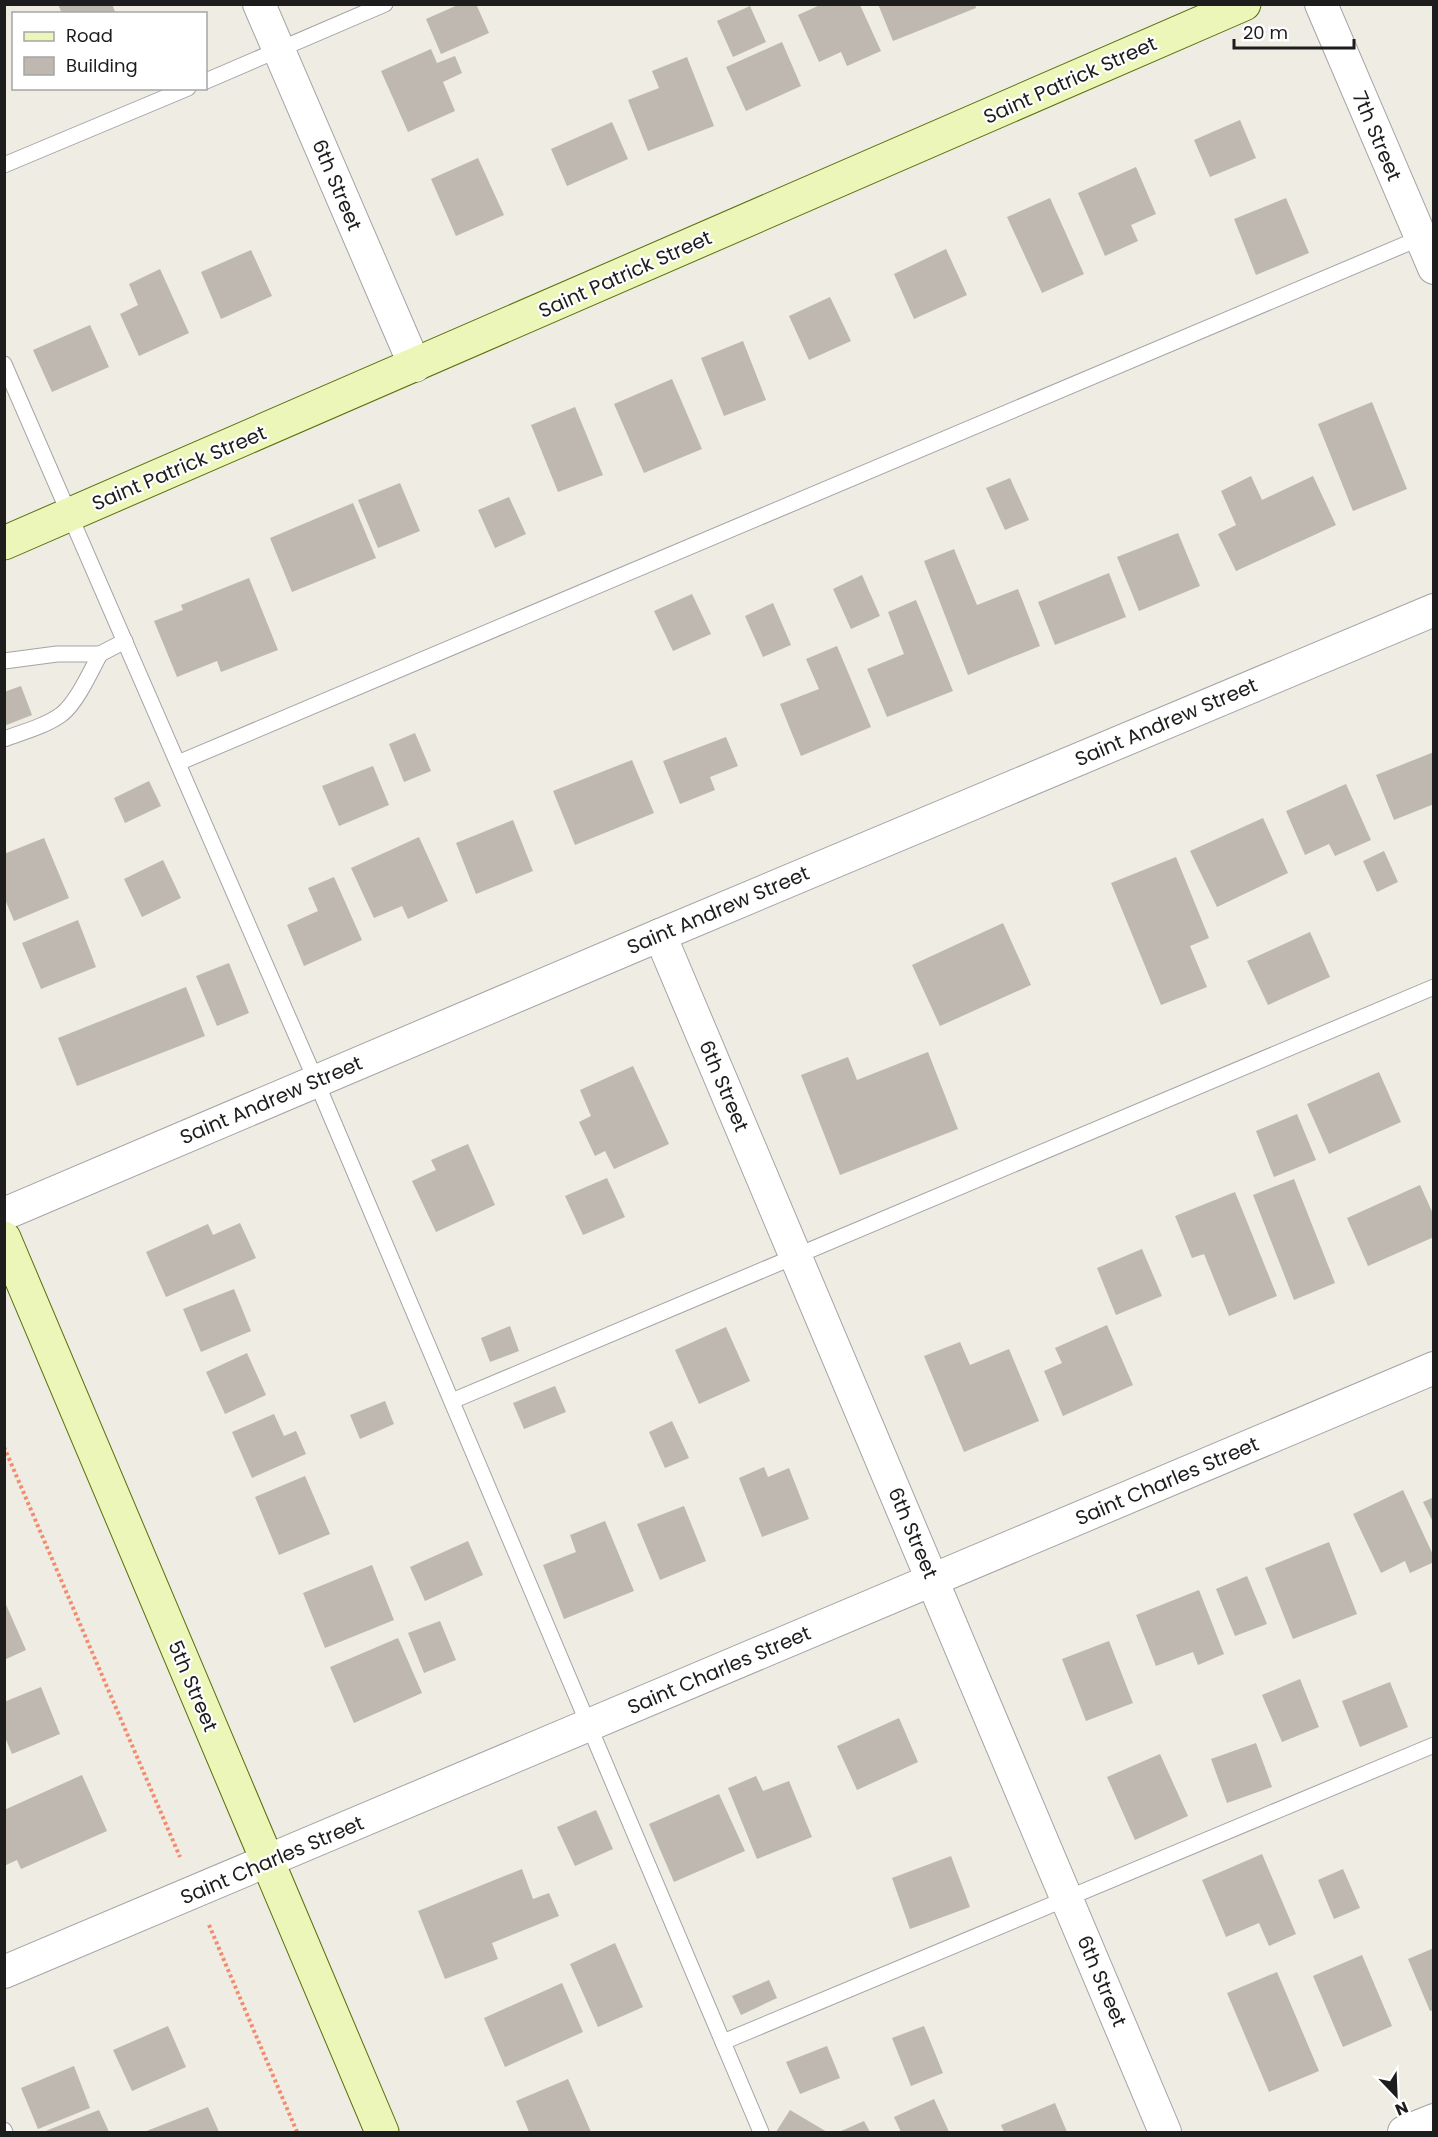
<svg xmlns="http://www.w3.org/2000/svg" width="1438" height="2137" font-family="Poppins,sans-serif">
<style>
.building{fill:#beb8b0}
.lines{fill:none;stroke-linecap:round;stroke-linejoin:round}
.service-casing{stroke:#a4a4a4;stroke-width:17}
.minor-casing{stroke:#a4a4a4;stroke-width:34}
.secondary-casing{stroke:#586f09;stroke-width:35}
.path{stroke:#f38c6e;stroke-width:4;stroke-dasharray:3 3;stroke-linecap:butt}
.service{stroke:#fff;stroke-width:15}
.minor{stroke:#fff;stroke-width:32}
.secondary{stroke:#ecf6b9;stroke-width:33}
.labels{text-anchor:middle;dominant-baseline:central;stroke-width:4.5;stroke-linejoin:round;paint-order:stroke}
.street-label{font-size:20px;fill:#1d1d1d;stroke:#fff}
</style>
<rect width="100%" height="100%" fill="#eeece3"/>
<g class="building">
<polygon points="58,4 112,4 116,14 62,14"/>
<polygon points="460,4 476,4 489,33 441,54 426,19"/>
<polygon points="878,4 975,4 976,8 893,41"/>
<polygon points="820,5 860,5 881,51 847,66 841,52 819,62 798,15"/>
<polygon points="750,6 766,42 733,57 717,21"/>
<polygon points="782,42 801,86 746,111 726,67"/>
<polygon points="431,49 437,63 455,56 462,73 443,82 455,111 408,132 381,71"/>
<polygon points="687,57 714,126 648,151 628,100 659,88 652,71"/>
<polygon points="1240,120 1256,158 1210,177 1194,140"/>
<polygon points="612,122 628,159 567,186 551,149"/>
<polygon points="478,158 504,215 456,236 431,179"/>
<polygon points="1136,167 1156,214 1131,225 1138,241 1105,256 1078,193"/>
<polygon points="1050,198 1084,274 1042,293 1007,217"/>
<polygon points="1286,198 1309,253 1256,275 1234,219"/>
<polygon points="946,249 967,295 914,319 894,274"/>
<polygon points="251,250 272,296 221,319 201,272"/>
<polygon points="160,269 189,333 139,356 120,314 138,305 129,284"/>
<polygon points="830,297 851,341 809,360 789,316"/>
<polygon points="90,325 109,367 52,392 33,350"/>
<polygon points="743,341 766,400 724,416 701,358"/>
<polygon points="672,379 702,449 644,473 614,404"/>
<polygon points="1372,402 1407,489 1353,511 1318,424"/>
<polygon points="575,407 603,475 558,492 531,425"/>
<polygon points="1251,476 1262,500 1313,476 1336,525 1236,571 1218,534 1236,525 1221,491"/>
<polygon points="1010,478 1029,520 1005,530 986,488"/>
<polygon points="400,483 420,531 378,548 358,500"/>
<polygon points="509,497 526,534 495,548 478,510"/>
<polygon points="353,503 376,558 292,592 270,538"/>
<polygon points="1178,533 1200,586 1139,611 1117,557"/>
<polygon points="954,549 977,605 1018,589 1040,646 968,675 924,561"/>
<polygon points="1109,573 1126,617 1055,645 1038,602"/>
<polygon points="862,575 880,616 851,629 833,589"/>
<polygon points="249,578 278,650 221,672 217,661 177,677 154,621 183,610 181,605"/>
<polygon points="692,594 711,634 673,651 654,611"/>
<polygon points="916,600 953,691 887,717 867,669 904,654 888,612"/>
<polygon points="773,603 791,645 763,657 745,616"/>
<polygon points="837,646 871,727 801,756 780,704 819,689 806,659"/>
<polygon points="21,686 32,715 4,726 4,692"/>
<polygon points="415,733 431,771 404,782 389,744"/>
<polygon points="726,737 738,766 710,777 715,790 680,804 663,761"/>
<polygon points="1434,752 1434,804 1394,820 1376,775"/>
<polygon points="632,760 654,813 575,845 553,791"/>
<polygon points="373,766 389,805 339,826 322,786"/>
<polygon points="149,781 161,806 125,823 114,798"/>
<polygon points="1346,784 1371,840 1335,856 1329,844 1305,855 1286,811"/>
<polygon points="1263,818 1288,873 1217,907 1190,851"/>
<polygon points="513,820 533,871 476,894 456,843"/>
<polygon points="419,837 448,901 408,919 402,906 374,918 351,868"/>
<polygon points="44,838 69,898 14,921 4,897 4,854"/>
<polygon points="1384,851 1398,882 1377,892 1363,861"/>
<polygon points="1176,857 1209,938 1190,946 1207,987 1161,1005 1111,883"/>
<polygon points="163,860 181,898 142,917 124,879"/>
<polygon points="334,877 362,940 304,966 287,925 318,911 308,888"/>
<polygon points="78,920 96,967 41,989 22,943"/>
<polygon points="1003,923 1031,985 940,1026 912,965"/>
<polygon points="1310,932 1330,977 1268,1005 1247,961"/>
<polygon points="229,963 249,1013 217,1026 196,976"/>
<polygon points="186,987 205,1036 77,1086 58,1038"/>
<polygon points="928,1052 958,1129 840,1175 801,1075 848,1057 857,1080"/>
<polygon points="633,1066 669,1144 614,1169 605,1151 595,1156 579,1122 591,1116 580,1090"/>
<polygon points="1379,1072 1401,1122 1329,1154 1307,1104"/>
<polygon points="1297,1114 1316,1160 1274,1177 1256,1131"/>
<polygon points="468,1144 495,1205 436,1232 412,1181 436,1170 431,1160"/>
<polygon points="607,1178 625,1217 583,1235 565,1196"/>
<polygon points="1294,1179 1335,1283 1294,1300 1253,1195"/>
<polygon points="1420,1185 1434,1216 1434,1237 1368,1266 1347,1218"/>
<polygon points="1235,1192 1277,1296 1229,1316 1204,1254 1192,1258 1175,1216"/>
<polygon points="240,1223 256,1258 166,1297 146,1252 208,1224 213,1235"/>
<polygon points="1142,1249 1162,1296 1116,1315 1097,1268"/>
<polygon points="234,1289 251,1331 201,1352 183,1309"/>
<polygon points="1107,1325 1133,1385 1063,1416 1044,1371 1062,1363 1055,1348"/>
<polygon points="510,1326 519,1351 490,1362 481,1338"/>
<polygon points="726,1327 750,1381 699,1404 675,1350"/>
<polygon points="960,1342 970,1365 1009,1349 1039,1421 964,1452 924,1356"/>
<polygon points="247,1353 266,1395 225,1414 206,1372"/>
<polygon points="555,1386 566,1412 524,1429 513,1403"/>
<polygon points="385,1401 394,1424 360,1439 350,1415"/>
<polygon points="274,1414 284,1436 296,1431 306,1454 252,1478 232,1432"/>
<polygon points="672,1421 689,1458 665,1468 649,1432"/>
<polygon points="764,1467 768,1477 789,1468 809,1519 762,1537 739,1478"/>
<polygon points="305,1476 330,1534 279,1555 255,1497"/>
<polygon points="1403,1490 1434,1557 1434,1562 1410,1573 1405,1561 1381,1573 1353,1514"/>
<polygon points="1434,1497 1434,1524 1423,1502"/>
<polygon points="684,1506 706,1561 660,1580 637,1524"/>
<polygon points="605,1521 634,1591 564,1619 543,1565 576,1552 570,1535"/>
<polygon points="468,1541 483,1575 425,1601 410,1567"/>
<polygon points="1329,1542 1357,1614 1293,1639 1265,1568"/>
<polygon points="372,1565 394,1620 325,1648 303,1593"/>
<polygon points="1247,1576 1267,1624 1235,1636 1216,1589"/>
<polygon points="1199,1590 1224,1654 1198,1665 1193,1652 1156,1666 1136,1615"/>
<polygon points="4,1600 26,1650 4,1660"/>
<polygon points="440,1621 456,1660 424,1673 408,1633"/>
<polygon points="398,1638 422,1693 354,1723 330,1667"/>
<polygon points="1109,1641 1133,1703 1086,1721 1062,1659"/>
<polygon points="1300,1679 1319,1727 1282,1742 1262,1695"/>
<polygon points="1390,1682 1408,1727 1360,1747 1342,1701"/>
<polygon points="41,1687 60,1734 12,1754 4,1735 4,1702"/>
<polygon points="899,1718 918,1762 857,1790 837,1746"/>
<polygon points="1256,1743 1272,1787 1227,1803 1211,1759"/>
<polygon points="1160,1754 1188,1816 1135,1840 1107,1777"/>
<polygon points="82,1775 107,1831 21,1869 17,1860 4,1866 4,1810"/>
<polygon points="756,1776 763,1791 789,1781 812,1837 757,1859 728,1788"/>
<polygon points="719,1794 745,1851 674,1882 649,1824"/>
<polygon points="596,1810 613,1849 575,1866 557,1827"/>
<polygon points="1262,1854 1296,1934 1269,1946 1259,1923 1226,1937 1202,1880"/>
<polygon points="951,1856 970,1907 910,1929 892,1878"/>
<polygon points="522,1869 533,1899 549,1893 559,1916 492,1943 498,1959 445,1979 418,1911"/>
<polygon points="1343,1869 1360,1908 1334,1919 1318,1880"/>
<polygon points="615,1943 643,2007 598,2027 570,1964"/>
<polygon points="1434,1948 1434,2010 1430,2011 1408,1959"/>
<polygon points="1362,1955 1392,2026 1343,2047 1313,1976"/>
<polygon points="1277,1972 1319,2071 1269,2092 1227,1993"/>
<polygon points="769,1980 777,1998 741,2015 732,1996"/>
<polygon points="562,1983 583,2032 505,2067 484,2018"/>
<polygon points="168,2026 186,2067 132,2091 113,2050"/>
<polygon points="924,2026 943,2073 911,2086 892,2038"/>
<polygon points="827,2046 840,2078 800,2094 786,2062"/>
<polygon points="74,2066 90,2108 38,2129 21,2088"/>
<polygon points="568,2079 591,2132 529,2132 516,2101"/>
<polygon points="934,2099 949,2132 901,2132 894,2117"/>
<polygon points="1055,2103 1067,2132 1004,2132 1001,2125"/>
<polygon points="208,2107 219,2132 144,2132"/>
<polygon points="99,2110 109,2132 43,2132"/>
<polygon points="790,2110 827,2132 776,2132"/>
<polygon points="864,2121 870,2132 839,2132"/>
</g>
<g class="lines">
<defs>
<g id="service">
<polyline points="206,81 385,4"/>
<polyline points="4,165 188,88"/>
<polyline points="4,364 316,1081 761,2132"/>
<polyline points="4,661 57,654 100,654 125,641"/>
<path d="M 4,739 C 23,732 46,726 62,714 C 77,702 91,671 100,654"/>
<polyline points="178,763 1425,236"/>
<polyline points="452,1401 1434,987"/>
<polyline points="723,2042 1434,1745"/>
<polyline points="4,2130 5,2132"/>
</g>
<g id="minor">
<polyline points="259,4 415,366"/>
<polyline points="1321,4 1434,268"/>
<polyline points="660,935 1165,2132"/>
<polyline points="4,1214 660,935 1434,610"/>
<polyline points="4,1972 1434,1368"/>
<polyline points="1404,2132 1434,2120"/>
</g>
<g id="secondary">
<polyline points="4,543 1244,4"/>
<polyline points="4,1238 382,2132"/>
</g>
</defs>
<use href="#service" class="service-casing"/>
<use href="#minor" class="minor-casing"/>
<use href="#secondary" class="secondary-casing"/>
<g class="path">
<polyline points="4,1447 180,1857"/>
<polyline points="209,1925 297,2132"/>
</g>
<use href="#service" class="service"/>
<use href="#minor" class="minor"/>
<use href="#secondary" class="secondary"/>
</g>
<g class="labels">
<g class="street-label">
<text transform="translate(1070 80) rotate(-24)">Saint Patrick Street</text>
<text transform="translate(1377 136) rotate(67)">7th Street</text>
<text transform="translate(337 185) rotate(67)">6th Street</text>
<text transform="translate(625 274) rotate(-24)">Saint Patrick Street</text>
<text transform="translate(179 468) rotate(-23)">Saint Patrick Street</text>
<text transform="translate(1166 722) rotate(-23)">Saint Andrew Street</text>
<text transform="translate(718 910) rotate(-23)">Saint Andrew Street</text>
<text transform="translate(724 1086) rotate(67)">6th Street</text>
<text transform="translate(271 1100) rotate(-23)">Saint Andrew Street</text>
<text transform="translate(1167 1481) rotate(-23)">Saint Charles Street</text>
<text transform="translate(913 1533) rotate(67)">6th Street</text>
<text transform="translate(719 1670) rotate(-23)">Saint Charles Street</text>
<text transform="translate(193 1686) rotate(67)">5th Street</text>
<text transform="translate(272 1860) rotate(-23)">Saint Charles Street</text>
<text transform="translate(1102 1981) rotate(67)">6th Street</text>
</g>
</g>
<rect width="1438" height="2137" fill="none" stroke="#1d1d1d" stroke-width="12"/>
<rect x="12" y="12" width="195" height="78" fill="#ffffff" stroke="#a5a5a5" stroke-width="1.5"/>
<rect x="24" y="32" width="30" height="9" fill="#ecf6b9" stroke="#a5a5a5" stroke-width="1.5"/>
<text x="66" y="42" font-size="18" fill="#1d1d1d">Road</text>
<rect x="24" y="57" width="30" height="18" fill="#beb8b0" stroke="#a5a5a5" stroke-width="1.5"/>
<text x="66" y="72" font-size="18" fill="#1d1d1d">Building</text>
<g transform="translate(1396 2095) rotate(157)" stroke="#ffffff" stroke-width="4.5" paint-order="stroke">
<path d="M0-4.5L10 22L0 15L-10 22Z" fill="#1d1d1d"/>
<text y="-9" font-size="16" font-weight="bold" text-anchor="middle" fill="#1d1d1d">N</text>
</g>
<path d="M1234 39v9h120v-9" fill="none" stroke="#1d1d1d" stroke-width="3"/>
<text x="1243" y="39" font-size="18" fill="#1d1d1d" stroke="#ffffff" stroke-width="4.5" paint-order="stroke">20 m</text>
</svg>
